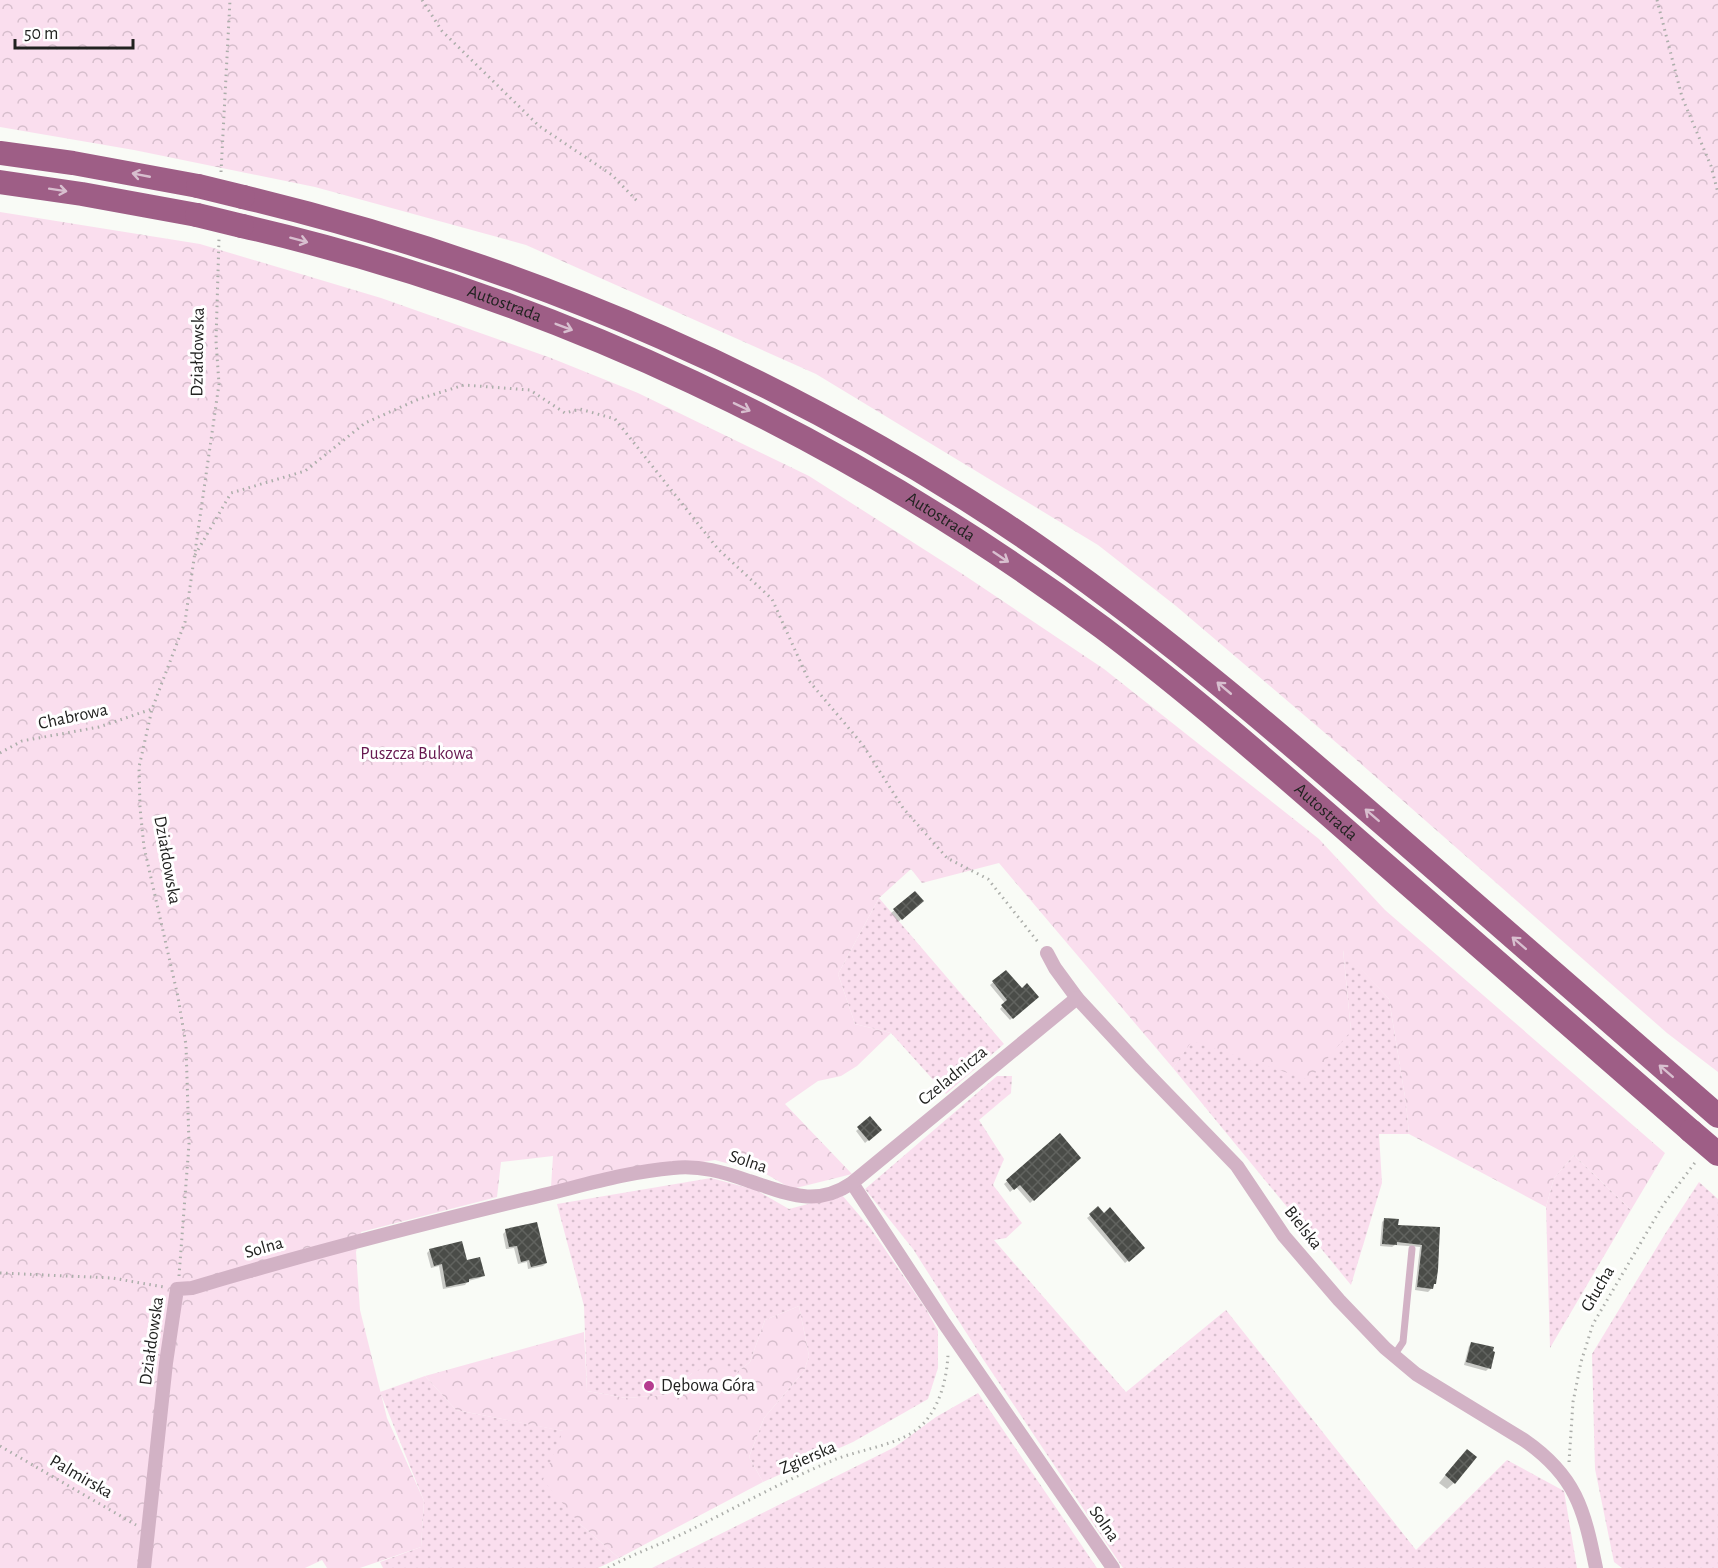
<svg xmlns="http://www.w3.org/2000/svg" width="1718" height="1568" font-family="'Alegreya Sans',sans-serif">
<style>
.grass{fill:url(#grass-dots)}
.forest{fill:url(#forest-crowns)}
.shadow{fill:#0003}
.building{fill:url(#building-cross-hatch)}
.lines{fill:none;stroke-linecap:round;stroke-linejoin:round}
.path{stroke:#acaeaa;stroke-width:3;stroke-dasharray:1.5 4.5;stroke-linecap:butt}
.lane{stroke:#d2b2c5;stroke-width:7}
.street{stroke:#d2b2c5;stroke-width:14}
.highway{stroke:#9e5e86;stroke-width:24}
.highway-bridge{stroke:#9e5e86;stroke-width:24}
.oneway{stroke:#d8bfcf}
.poi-dot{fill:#b53b8f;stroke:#fff;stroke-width:2}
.labels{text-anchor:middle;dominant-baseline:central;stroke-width:6;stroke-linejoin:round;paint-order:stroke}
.street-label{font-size:18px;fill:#212220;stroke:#fff}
.park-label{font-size:18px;fill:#671850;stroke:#fff}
.poi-label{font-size:18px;fill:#212220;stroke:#fff;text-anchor:start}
</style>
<defs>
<pattern id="grass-dots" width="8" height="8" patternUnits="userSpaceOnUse" patternTransform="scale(1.5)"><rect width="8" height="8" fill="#fadeee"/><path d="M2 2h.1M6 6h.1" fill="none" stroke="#d6becc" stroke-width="1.8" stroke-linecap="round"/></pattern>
<pattern id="forest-crowns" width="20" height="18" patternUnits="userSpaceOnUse" patternTransform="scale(1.5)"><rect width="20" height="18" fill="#fadeee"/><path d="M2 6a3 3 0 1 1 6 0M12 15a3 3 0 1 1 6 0" fill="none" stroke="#d6becc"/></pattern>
<pattern id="building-cross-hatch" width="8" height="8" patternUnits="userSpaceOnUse" patternTransform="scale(1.5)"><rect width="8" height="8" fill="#4a4c48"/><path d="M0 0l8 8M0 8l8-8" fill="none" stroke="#61635f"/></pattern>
</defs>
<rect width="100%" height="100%" fill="#f9fbf6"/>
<g class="grass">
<polygon points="879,898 1004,1044 946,1094 891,1033 855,1024 838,974"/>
<polygon points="1343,949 1389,999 1406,1103 1409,1134 1379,1134 1382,1183 1351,1285 1173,1068 1191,1041 1351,1031"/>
<polygon points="997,1076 1012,1076 1011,1093 979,1120 1004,1159 993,1185 1022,1223 1006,1238 994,1240 1126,1392 1226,1310 1416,1550 1507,1460 1564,1491 1577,1568 1123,1568 983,1359 913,1249 865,1189"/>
<polygon points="1574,1155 1631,1210 1550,1348 1546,1207 1554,1178"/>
<polygon points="711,1178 756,1190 789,1209 842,1195 871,1229 926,1309 938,1331 938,1368 928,1399 853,1442 763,1482 749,1457 764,1418 804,1371 809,1356 799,1306 765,1320 750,1362 736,1373 692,1373 667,1395 626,1398 587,1391 584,1306 557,1204"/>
<polygon points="1699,1182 1718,1199 1718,1568 1622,1568 1614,1562 1595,1469 1592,1354 1665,1234"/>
<polygon points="425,1376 456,1410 564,1431 580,1524 619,1558 598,1568 383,1568 380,1562 421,1547 424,1501 380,1392"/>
<polygon points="978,1393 1097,1568 652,1568 895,1447 936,1417"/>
</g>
<g class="forest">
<polygon points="0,0 1718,0 1718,1072 1667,1033 1352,756 1176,606 1098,545 816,374 526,245 315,187 134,150 0,127"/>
<polygon points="0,212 200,244 381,298 551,358 638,393 809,476 961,573 1104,669 1319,839 1385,910 1665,1153 1631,1210 1574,1155 1554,1178 1546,1207 1409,1134 1406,1103 1389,999 1343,950 1351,1031 1309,1080 1192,1041 1173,1068 999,863 922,883 911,869 879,898 838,974 855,1024 891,1033 857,1066 841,1076 818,1081 785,1104 852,1174 792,1189 766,1174 715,1160 551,1187 553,1156 501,1162 497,1197 361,1232 356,1252 360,1310 387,1418 424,1501 421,1547 360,1568 327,1568 322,1560 305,1568 0,1568"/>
<polygon points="799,1306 809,1356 804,1371 764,1418 749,1457 763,1482 619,1558 580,1524 543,1480 563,1431 456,1410 425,1376 584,1332 587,1391 626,1398 667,1395 692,1373 721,1361 736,1373 750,1362 765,1320"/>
</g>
<g class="shadow">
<polygon points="915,893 919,904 898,922 891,913"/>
<polygon points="1005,972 1022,990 1037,997 1010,1020 1000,1009 1005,1003 990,985"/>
<polygon points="870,1119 880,1130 865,1143 856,1131"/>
<polygon points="1060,1136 1079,1158 1030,1203 1016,1187 1010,1192 1004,1184"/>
<polygon points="1098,1209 1143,1248 1125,1263 1087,1218"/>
<polygon points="1385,1219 1397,1226 1438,1228 1431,1289 1428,1292 1415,1290 1420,1247 1395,1245 1392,1247 1380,1246 1382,1222"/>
<polygon points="506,1231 546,1263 543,1266 528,1269 527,1262 518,1264 514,1248 506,1249 503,1234"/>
<polygon points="430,1250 466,1262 483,1275 480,1278 468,1281 465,1285 443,1289 439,1266 431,1268 427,1253"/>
<polygon points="1472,1343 1489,1368 1486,1371 1464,1365 1469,1346"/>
<polygon points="1460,1457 1454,1483 1447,1489 1439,1483"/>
</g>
<g class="building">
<polygon points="915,891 924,901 902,920 893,909"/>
<polygon points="1006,970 1022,988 1027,983 1039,997 1013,1019 1001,1005 1007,1000 992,981"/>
<polygon points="870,1116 882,1130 869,1141 857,1127"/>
<polygon points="1060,1133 1081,1158 1034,1201 1020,1185 1014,1190 1006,1180"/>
<polygon points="1098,1206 1104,1213 1110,1207 1145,1248 1129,1262 1089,1214"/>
<polygon points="1384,1218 1399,1219 1398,1225 1440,1227 1438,1270 1436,1284 1434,1284 1433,1289 1417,1287 1422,1245 1397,1242 1397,1245 1382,1244"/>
<polygon points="537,1222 547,1263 531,1267 529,1260 521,1262 517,1246 509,1247 505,1229"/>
<polygon points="462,1241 467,1260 480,1257 485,1276 469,1279 469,1282 446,1287 442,1264 434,1266 429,1249"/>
<polygon points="1471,1342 1494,1347 1493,1351 1495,1352 1491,1369 1466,1362"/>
<polygon points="1467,1449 1477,1457 1455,1484 1445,1475"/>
</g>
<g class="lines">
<g class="path">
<polyline points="422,0 442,31 539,126 612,175 639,203"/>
<polyline points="1657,0 1682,97 1711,166 1718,193"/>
<polyline points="221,172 230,0"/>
<polyline points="195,555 231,493 305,471 365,423 419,399 464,385 530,390 565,413 580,409 615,419 718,549 772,599 809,681 863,745 903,808 947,858 988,879 1038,942"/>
<polyline points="0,753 22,741 99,727 152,709"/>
<polyline points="0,1273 112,1278 164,1287"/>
<polyline points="179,1276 189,1144 186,1045 178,997 144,847 140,808 139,767 152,709 185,622 219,384 216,341 219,238"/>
<polyline points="0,1446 136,1525"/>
<polyline points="1569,1462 1573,1402 1581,1362 1593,1324 1663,1205 1697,1160"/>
<path d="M 608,1568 C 630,1555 654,1547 678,1536 C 730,1511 780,1482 834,1460 C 860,1449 902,1445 922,1425 C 940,1407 947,1378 948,1354"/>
</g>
<polyline class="lane" points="1393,1357 1403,1342 1412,1249"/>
<g class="street">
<path d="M 1047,953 L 1055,968 L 1077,998 L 1141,1067 L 1237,1166 L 1284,1236 L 1339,1300 L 1385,1348 L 1416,1374 L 1524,1440 C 1576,1476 1584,1509 1596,1568"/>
<polyline points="852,1183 944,1323 1113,1568"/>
<path d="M 144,1568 L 166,1363 L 177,1289 L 192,1288 C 302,1255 414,1226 526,1199 C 575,1188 624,1172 673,1168 C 699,1165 724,1172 749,1181 C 787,1193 815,1208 852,1183 L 1077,998"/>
</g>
<g class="highway">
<polyline points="0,153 73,163 198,186"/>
<polyline points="0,182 82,194 197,215"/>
<path d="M 243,197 C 530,266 805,384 1047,553 C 1171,640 1284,738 1398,837 C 1504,930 1611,1023 1718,1116"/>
<path id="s1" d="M 242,226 C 552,297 848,438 1103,628 C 1196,698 1283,775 1370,851 C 1477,944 1584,1038 1691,1131"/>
</g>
<g class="highway-bridge">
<polyline points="198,186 243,197"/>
<polyline points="197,215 242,226"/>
<polyline points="1691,1131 1718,1154"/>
</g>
</g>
<defs><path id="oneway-shaft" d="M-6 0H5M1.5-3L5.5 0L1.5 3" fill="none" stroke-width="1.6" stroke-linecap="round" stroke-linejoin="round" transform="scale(1.5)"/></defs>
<g class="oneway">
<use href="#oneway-shaft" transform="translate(141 175) rotate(-169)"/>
<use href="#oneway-shaft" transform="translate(58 190) rotate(9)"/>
<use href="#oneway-shaft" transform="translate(299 240) rotate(15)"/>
<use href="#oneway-shaft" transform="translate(564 327) rotate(21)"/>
<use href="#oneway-shaft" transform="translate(742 407) rotate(26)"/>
<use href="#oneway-shaft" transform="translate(1001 557) rotate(34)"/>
<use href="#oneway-shaft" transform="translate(1224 688) rotate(-140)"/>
<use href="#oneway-shaft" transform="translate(1372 815) rotate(-139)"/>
<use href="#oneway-shaft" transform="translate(1519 943) rotate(-139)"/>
<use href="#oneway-shaft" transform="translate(1666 1071) rotate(-139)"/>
</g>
<circle class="poi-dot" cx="649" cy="1386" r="6"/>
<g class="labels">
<g class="street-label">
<text stroke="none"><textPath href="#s1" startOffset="274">Autostrada</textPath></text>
<text transform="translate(198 352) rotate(-89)">Działdowska</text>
<text stroke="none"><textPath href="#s1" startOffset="760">Autostrada</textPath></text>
<text transform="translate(73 717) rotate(-12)">Chabrowa</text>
<text stroke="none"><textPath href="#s1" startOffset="1246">Autostrada</textPath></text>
<text transform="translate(167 860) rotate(80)">Działdowska</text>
<text transform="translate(953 1076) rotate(-39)">Czeladnicza</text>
<text transform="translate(748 1162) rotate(18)">Solna</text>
<text transform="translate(1303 1228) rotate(52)">Bielska</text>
<text transform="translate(264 1248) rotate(-16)">Solna</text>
<text transform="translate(1598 1289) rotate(-60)">Głucha</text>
<text transform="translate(152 1341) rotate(-82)">Działdowska</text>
<text transform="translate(808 1458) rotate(-23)">Zgierska</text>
<text transform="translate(81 1477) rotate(30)">Palmirska</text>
<text transform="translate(1104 1524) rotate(55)">Solna</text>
</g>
<g class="park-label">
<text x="417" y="754">Puszcza Bukowa</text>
</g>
<g class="poi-label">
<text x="661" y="1386">Dębowa Góra</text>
</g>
</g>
<path d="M15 39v9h118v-9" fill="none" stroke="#212220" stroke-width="3"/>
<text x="24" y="39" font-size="18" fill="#212220" stroke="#ffffff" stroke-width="4.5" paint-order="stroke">50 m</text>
</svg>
